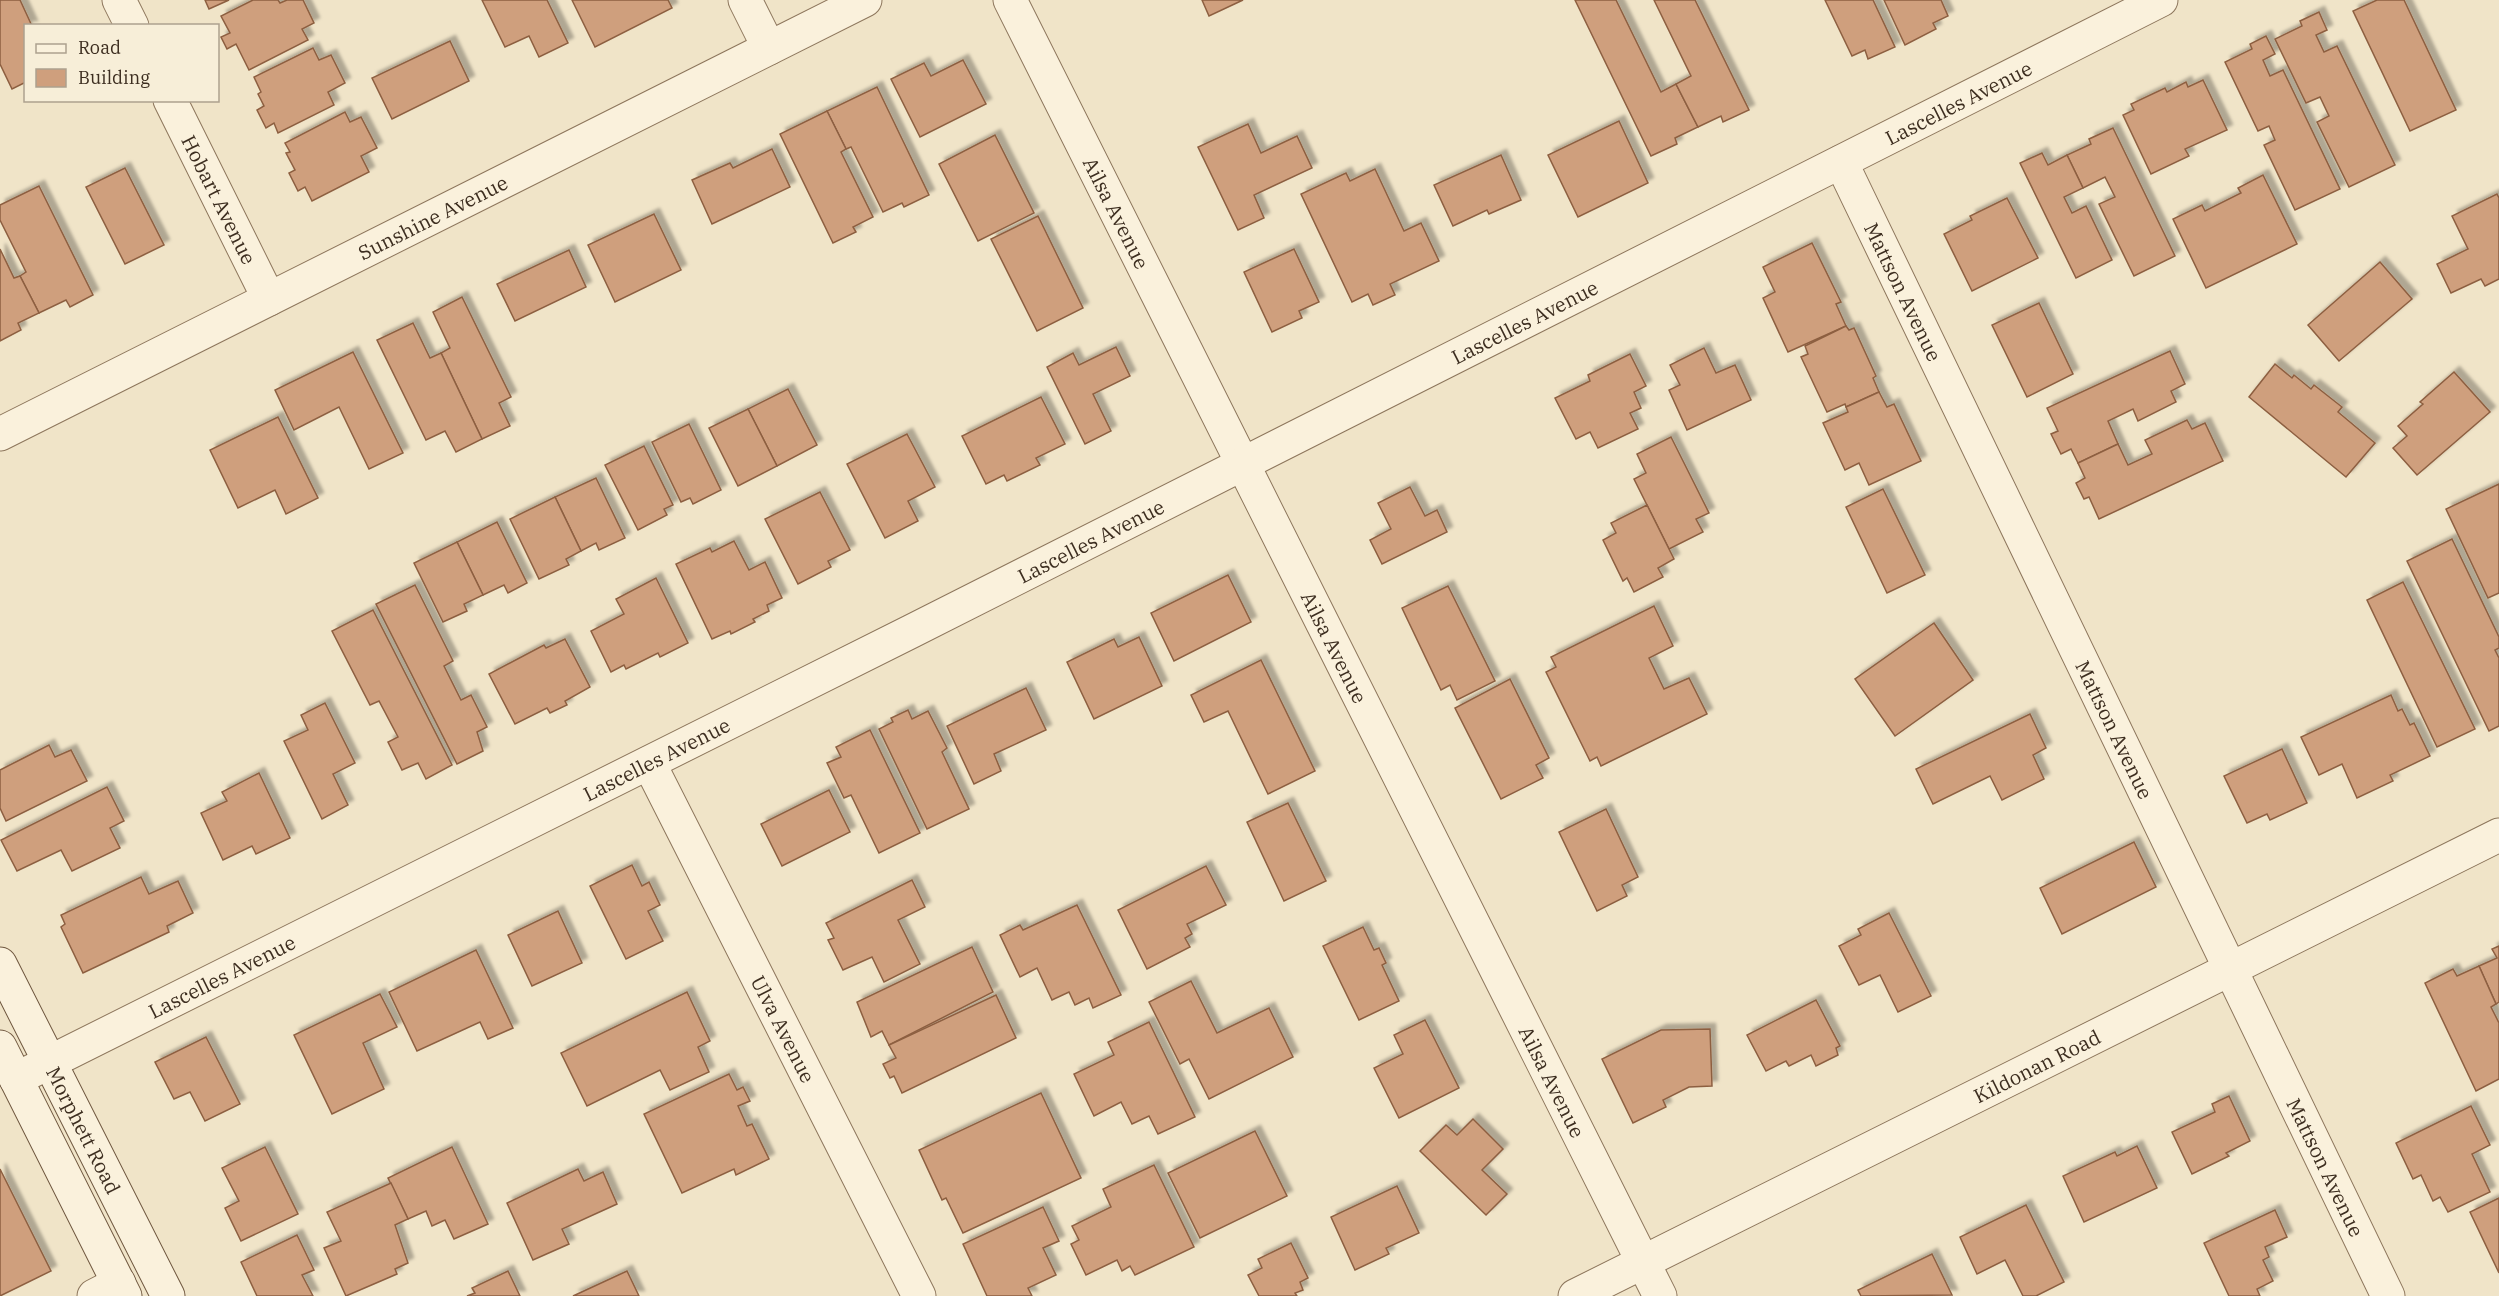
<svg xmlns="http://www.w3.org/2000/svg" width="2499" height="1296" font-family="'IBM Plex Serif',serif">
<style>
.building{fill:#cf9f7d;stroke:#8d5f41;stroke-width:1.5;filter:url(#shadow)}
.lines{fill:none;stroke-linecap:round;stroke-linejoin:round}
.street-casing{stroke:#8d765c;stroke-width:35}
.secondary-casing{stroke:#6f573f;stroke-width:35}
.street{stroke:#faf1dc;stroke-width:33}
.secondary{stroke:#faf1dc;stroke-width:33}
.labels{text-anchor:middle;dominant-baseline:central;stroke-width:6;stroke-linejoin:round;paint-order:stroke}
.street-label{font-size:20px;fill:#3d2e20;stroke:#f7eed8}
</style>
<defs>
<filter id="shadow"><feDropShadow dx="5.5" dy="-5.5" stdDeviation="1.5" flood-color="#0004"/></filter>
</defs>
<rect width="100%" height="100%" fill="#f0e4c8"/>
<g class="building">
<polygon points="0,0 20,0 32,26 26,26 26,82 12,89 0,64"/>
<polygon points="205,0 229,0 209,9"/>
<polygon points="253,0 278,0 280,3 287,0 303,0 314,23 302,29 308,40 249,70 236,44 227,49 221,37 230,33 221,16"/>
<polygon points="482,0 547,0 568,43 539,57 529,36 505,47"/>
<polygon points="572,0 668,0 672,8 595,47"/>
<polygon points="1202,0 1243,0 1209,16"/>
<polygon points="1575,0 1616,0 1661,92 1676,84 1698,127 1675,138 1677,144 1651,156"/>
<polygon points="1654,0 1695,0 1749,110 1723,122 1721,116 1698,127 1676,84 1691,76"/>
<polygon points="1825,0 1873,0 1895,47 1868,59 1865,50 1852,56"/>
<polygon points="1884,0 1941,0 1948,16 1933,23 1936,29 1905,45"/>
<polygon points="2377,0 2404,0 2456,110 2410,131 2353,11"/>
<polygon points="2319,12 2327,30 2316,35 2324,52 2337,46 2395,165 2349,187 2317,122 2329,116 2320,97 2306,103 2275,39 2302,26 2300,21"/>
<polygon points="2266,36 2275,54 2263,60 2270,76 2283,70 2340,189 2295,210 2264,145 2275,140 2269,126 2258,131 2225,62 2252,49 2250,44"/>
<polygon points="450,41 469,81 392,119 372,78"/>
<polygon points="313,48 319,60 331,55 345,83 328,92 334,105 278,133 274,123 266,128 257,110 264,106 258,94 261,92 254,77"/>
<polygon points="963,60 986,104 920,137 891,79 924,63 931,76"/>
<polygon points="2203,80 2227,130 2185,149 2189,156 2151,174 2123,115 2134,110 2131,104 2165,88 2167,92 2186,82 2188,87"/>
<polygon points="877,87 929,195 904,207 902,203 883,212 851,147 846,149 827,111"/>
<polygon points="827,111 846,149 841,152 873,217 853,227 856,232 833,243 780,134"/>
<polygon points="345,112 350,122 361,117 377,148 361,156 369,172 312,201 305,187 298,191 289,173 295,170 286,153 290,152 285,143"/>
<polygon points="1619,121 1648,183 1578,217 1548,155"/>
<polygon points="1248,124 1261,153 1297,136 1312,168 1254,195 1264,218 1238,230 1198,147"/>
<polygon points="2113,128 2175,256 2134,276 2099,204 2115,197 2105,177 2083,188 2067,155 2091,144 2089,139"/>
<polygon points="995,135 1034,213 978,241 939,164"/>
<polygon points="772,149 790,187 712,224 692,180 730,163 733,168"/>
<polygon points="2042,153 2048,165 2067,155 2083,188 2064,197 2072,213 2086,206 2112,260 2076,278 2020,163"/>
<polygon points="1501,155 1521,200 1489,214 1487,210 1453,226 1434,185"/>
<polygon points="125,168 164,245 125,264 86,187"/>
<polygon points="1375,169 1404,231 1421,223 1439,261 1390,284 1395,295 1373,305 1368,294 1352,302 1301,194 1346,173 1350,181"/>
<polygon points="2263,175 2297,244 2206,288 2173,219 2202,205 2205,211 2241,193 2238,188"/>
<polygon points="39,186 93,295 70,307 66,300 39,313 20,276 26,272 0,220 0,205"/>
<polygon points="2497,194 2499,198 2499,279 2485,286 2481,279 2451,293 2437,264 2468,249 2452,216"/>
<polygon points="2007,198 2038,258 1972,291 1944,234 1972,220 1970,216"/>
<polygon points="654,214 681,270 615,302 588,245"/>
<polygon points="1038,216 1083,308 1037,331 991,239"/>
<polygon points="1812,243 1841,302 1836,304 1846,326 1788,352 1763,298 1775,292 1763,267"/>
<polygon points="0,249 14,278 20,276 39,313 18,323 21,330 0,341"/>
<polygon points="1294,249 1319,302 1299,311 1302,318 1272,332 1244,272"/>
<polygon points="569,250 586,287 515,321 497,284"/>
<polygon points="2380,262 2412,299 2339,361 2308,325"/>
<polygon points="462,297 511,397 499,403 510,426 482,439 441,353 450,348 433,312"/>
<polygon points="2039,303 2073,374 2027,397 1992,325"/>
<polygon points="413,323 430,358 441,353 482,439 456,452 445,431 426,440 377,340"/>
<polygon points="1846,326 1849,330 1854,328 1876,376 1873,378 1879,392 1846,407 1845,404 1827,412 1801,357 1808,354 1805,346"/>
<polygon points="1116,347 1130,376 1093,394 1111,431 1085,444 1047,367 1073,353 1079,365"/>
<polygon points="1704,348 1716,373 1735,365 1751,400 1687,430 1669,390 1680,385 1670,365"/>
<polygon points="2170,351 2185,384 2171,391 2176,402 2138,421 2133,409 2108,421 2118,444 2078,463 2071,449 2061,454 2051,434 2058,431 2047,408"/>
<polygon points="353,352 403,453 369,469 339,407 294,430 275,390"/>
<polygon points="1630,354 1646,386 1634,392 1641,408 1630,413 1638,429 1598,448 1590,432 1576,439 1555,398 1590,381 1588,375"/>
<polygon points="2275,364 2292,378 2294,375 2311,389 2314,385 2342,407 2338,412 2375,443 2346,477 2249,397"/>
<polygon points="2454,372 2490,412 2417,475 2393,448 2407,436 2398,426 2423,404 2420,402"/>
<polygon points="788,389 817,445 777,466 748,409"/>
<polygon points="1879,392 1887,407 1894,404 1921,461 1869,485 1859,463 1845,470 1823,423 1848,412 1846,407"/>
<polygon points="1041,397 1065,444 1036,458 1040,465 1007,481 1004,475 986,484 962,436"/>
<polygon points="748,409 777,466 738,486 709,428"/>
<polygon points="278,417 318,498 286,514 275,490 238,508 210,450"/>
<polygon points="2187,420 2192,429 2205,423 2223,461 2099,519 2089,497 2084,499 2076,483 2085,478 2078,463 2118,444 2128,465 2152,454 2145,440"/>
<polygon points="689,424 721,490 693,504 690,498 681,502 652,442"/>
<polygon points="907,434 935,487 908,501 918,521 885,538 847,464"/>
<polygon points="1671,437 1709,513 1696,519 1703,532 1669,549 1634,479 1646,473 1637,454"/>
<polygon points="644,446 673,505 664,509 667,515 638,530 605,465"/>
<polygon points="596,478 625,538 599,550 596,543 581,551 555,497"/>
<polygon points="2499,484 2499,593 2488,598 2446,509"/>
<polygon points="1410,487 1425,516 1437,510 1447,532 1382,564 1370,540 1391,529 1378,503"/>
<polygon points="1883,489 1925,575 1887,593 1846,507"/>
<polygon points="820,492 850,550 828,561 831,567 798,584 765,519"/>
<polygon points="555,497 581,551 566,559 569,565 539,579 510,519"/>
<polygon points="1647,505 1674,559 1658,568 1663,577 1634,592 1627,578 1623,581 1603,540 1616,533 1611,523"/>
<polygon points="497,522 527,583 508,593 504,585 483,595 457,542"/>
<polygon points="2452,539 2499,637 2499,648 2495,650 2499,658 2499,726 2489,731 2407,561"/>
<polygon points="734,541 749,570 765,562 782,598 767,605 769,611 753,619 755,622 731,634 730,631 712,639 676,564 710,548 712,552"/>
<polygon points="457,542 483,595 464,604 467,611 443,622 414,563"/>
<polygon points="1228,575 1251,622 1174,661 1151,613"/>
<polygon points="656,578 688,643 660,657 658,653 626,669 624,665 611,672 591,631 624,614 616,599"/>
<polygon points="2403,582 2475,729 2437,747 2367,600"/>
<polygon points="415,585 453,661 444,666 461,700 471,695 487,727 477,732 483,751 457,764 376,604"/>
<polygon points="1448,586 1495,681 1457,700 1450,685 1441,690 1402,608"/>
<polygon points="1654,606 1673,646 1649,658 1664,689 1689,678 1707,714 1601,766 1597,757 1590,761 1546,672 1556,667 1551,657"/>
<polygon points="373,610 452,765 426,779 418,763 402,770 388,742 398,737 379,701 370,705 332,631"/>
<polygon points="1934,623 1973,680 1895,736 1855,679"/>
<polygon points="1139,637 1162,686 1094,719 1067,662 1114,639 1118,647"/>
<polygon points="565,639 590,687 565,701 567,705 550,713 547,708 515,724 489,674 544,645 546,648"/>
<polygon points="1261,660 1315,771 1268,794 1228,711 1204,722 1191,695"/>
<polygon points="1510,679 1549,758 1536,765 1543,778 1501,799 1455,708"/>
<polygon points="1026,688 1046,730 994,754 1001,771 974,784 947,726"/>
<polygon points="2391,695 2398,711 2402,709 2410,725 2414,723 2430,756 2390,775 2393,781 2357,798 2342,764 2319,775 2301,737"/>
<polygon points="325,703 355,763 333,774 348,805 322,819 284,741 308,730 301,715"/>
<polygon points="908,710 912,719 928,711 947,748 942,752 969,809 927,829 879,729 893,722 891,718"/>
<polygon points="2030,714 2046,748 2033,755 2044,779 2002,800 1990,776 1933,804 1916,769"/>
<polygon points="870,730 920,833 879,853 851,795 844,798 827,763 841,757 836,747"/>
<polygon points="49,745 55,757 71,750 87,781 6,821 0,808 0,770"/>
<polygon points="2282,749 2307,803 2270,820 2267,814 2247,823 2224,776"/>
<polygon points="259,773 290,838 256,854 252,846 223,860 201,813 227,801 222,792"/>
<polygon points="107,787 124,821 110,828 120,848 72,871 61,850 17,871 1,840"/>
<polygon points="829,790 850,832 782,866 761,824"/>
<polygon points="1288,803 1326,881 1284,901 1247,822"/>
<polygon points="1606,809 1638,877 1622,885 1627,896 1597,911 1559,832"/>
<polygon points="2134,842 2156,887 2062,934 2040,888"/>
<polygon points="632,865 642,886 649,882 660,905 648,911 663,941 626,959 590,886"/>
<polygon points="1206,866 1226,905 1187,924 1192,934 1185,938 1190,947 1147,969 1118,910"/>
<polygon points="141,877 149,894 178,881 193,913 167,926 169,932 83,973 61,927 65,924 61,915"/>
<polygon points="912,880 925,907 898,920 920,964 884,982 872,957 843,970 828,940 834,938 826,923"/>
<polygon points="1077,905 1121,995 1093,1008 1089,998 1075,1005 1069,992 1052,1000 1037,968 1020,977 1000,935 1020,925 1023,930"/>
<polygon points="558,911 582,963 532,986 508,935"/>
<polygon points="1889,913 1931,996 1898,1012 1880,975 1859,985 1839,946 1861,935 1858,929"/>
<polygon points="1363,927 1374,950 1379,948 1386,963 1382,965 1399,1001 1359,1020 1323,946"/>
<polygon points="2499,946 2499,1002 2496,1004 2479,966 2497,958 2492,949"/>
<polygon points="972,947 993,992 889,1045 882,1031 871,1037 857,1002"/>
<polygon points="476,950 513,1028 488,1039 480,1022 417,1051 389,992"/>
<polygon points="2479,966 2496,1004 2491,1007 2499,1023 2499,1079 2476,1091 2425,983 2453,969 2457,976"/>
<polygon points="1191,981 1217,1033 1269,1008 1293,1057 1209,1099 1189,1059 1180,1064 1149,1002"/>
<polygon points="687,992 710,1041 698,1047 709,1072 670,1090 660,1070 587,1106 561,1053"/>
<polygon points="380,994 397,1027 363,1043 384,1089 332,1114 294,1035"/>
<polygon points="996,995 1016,1038 902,1093 894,1076 890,1078 883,1064 896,1058 889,1045"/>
<polygon points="1816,1000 1840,1046 1836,1048 1838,1055 1816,1066 1811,1055 1789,1066 1786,1061 1766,1071 1747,1035"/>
<polygon points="1425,1020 1459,1088 1399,1118 1374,1068 1403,1054 1394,1035"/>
<polygon points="1149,1022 1195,1117 1158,1134 1149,1116 1132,1124 1121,1102 1094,1116 1074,1074 1114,1055 1108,1042"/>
<polygon points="1710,1029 1712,1086 1689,1087 1663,1100 1666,1107 1633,1123 1602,1059 1661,1030"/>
<polygon points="206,1037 240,1104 205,1121 190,1092 174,1099 155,1062"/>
<polygon points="729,1074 737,1090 743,1087 750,1101 738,1106 747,1126 752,1124 769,1159 736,1175 734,1169 682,1193 644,1114"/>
<polygon points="1041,1093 1081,1178 963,1233 946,1198 942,1200 919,1150"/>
<polygon points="2229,1096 2250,1141 2226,1153 2229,1156 2192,1174 2172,1132 2215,1112 2212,1104"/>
<polygon points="2471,1106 2490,1145 2472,1154 2490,1192 2448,1212 2440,1197 2433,1201 2421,1175 2413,1179 2396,1143"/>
<polygon points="1473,1119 1503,1149 1482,1170 1507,1194 1486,1215 1420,1151 1446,1125 1457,1135"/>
<polygon points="1255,1131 1287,1196 1200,1238 1168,1173"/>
<polygon points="2137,1146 2157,1188 2084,1222 2063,1176 2115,1152 2117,1156"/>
<polygon points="265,1147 298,1214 241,1241 225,1208 239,1201 222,1168"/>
<polygon points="452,1147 488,1224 454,1239 445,1220 432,1226 426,1211 408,1219 388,1178"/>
<polygon points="1154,1165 1194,1247 1135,1275 1130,1266 1122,1271 1117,1260 1086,1275 1071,1244 1079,1240 1072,1226 1111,1207 1103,1189"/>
<polygon points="0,1169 51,1271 0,1296"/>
<polygon points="578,1169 584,1181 603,1172 617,1204 562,1229 569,1244 533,1260 507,1203"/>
<polygon points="391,1183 408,1219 395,1225 408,1263 395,1269 397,1274 346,1296 324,1248 341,1241 327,1212"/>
<polygon points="1397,1186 1419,1233 1386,1248 1389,1254 1355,1270 1331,1217"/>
<polygon points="2499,1198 2499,1273 2470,1212"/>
<polygon points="2026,1205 2064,1282 2036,1296 2023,1296 2005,1260 1977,1274 1960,1237"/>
<polygon points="1043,1207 1059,1241 1043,1248 1056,1275 1028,1288 1032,1296 987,1296 963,1244"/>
<polygon points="2275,1210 2287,1237 2265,1247 2269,1257 2263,1260 2273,1281 2257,1289 2260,1296 2229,1296 2204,1243"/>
<polygon points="297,1235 314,1270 302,1275 313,1296 257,1296 241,1262"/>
<polygon points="1291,1243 1308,1278 1300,1282 1303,1290 1295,1293 1297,1296 1259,1296 1248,1275 1262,1268 1258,1259"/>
<polygon points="1932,1254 1952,1295 1861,1296 1858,1290"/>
<polygon points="508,1271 520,1296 467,1296 475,1293 472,1288"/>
<polygon points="627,1271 639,1296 573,1296"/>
</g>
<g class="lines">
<defs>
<g id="street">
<polyline points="119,0 132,26"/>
<polyline points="745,0 769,48"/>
<path id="s1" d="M 1010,0 L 1660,1296"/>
<path id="s2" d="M 170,100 L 269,299"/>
<path id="s3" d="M 1841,162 L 2388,1296"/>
<path id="s4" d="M 0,434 L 865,0"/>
<path id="s5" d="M 649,763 L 919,1296"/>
<path id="s6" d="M 16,1079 L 912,631 L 2161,0"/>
<polyline points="94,1296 119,1283"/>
<path id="s7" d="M 1575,1296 L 2499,835"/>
</g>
<g id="secondary">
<path id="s8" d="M 0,964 L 168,1296"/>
<polyline points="0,1047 125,1296"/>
</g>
</defs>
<use href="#street" class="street-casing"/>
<use href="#secondary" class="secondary-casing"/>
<use href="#street" class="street"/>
<use href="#secondary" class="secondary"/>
</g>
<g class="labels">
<g class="street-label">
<text stroke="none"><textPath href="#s6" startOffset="2174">Lascelles Avenue</textPath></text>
<text stroke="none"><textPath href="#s2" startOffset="111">Hobart Avenue</textPath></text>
<text stroke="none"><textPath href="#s1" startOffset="238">Ailsa Avenue</textPath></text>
<text stroke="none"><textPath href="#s4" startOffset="484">Sunshine Avenue</textPath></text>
<text stroke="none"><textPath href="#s3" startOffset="144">Mattson Avenue</textPath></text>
<text stroke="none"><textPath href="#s6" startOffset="1688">Lascelles Avenue</textPath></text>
<text stroke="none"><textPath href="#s6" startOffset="1202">Lascelles Avenue</textPath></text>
<text stroke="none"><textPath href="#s1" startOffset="724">Ailsa Avenue</textPath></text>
<text stroke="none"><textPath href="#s3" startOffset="630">Mattson Avenue</textPath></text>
<text stroke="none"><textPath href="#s6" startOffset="716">Lascelles Avenue</textPath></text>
<text stroke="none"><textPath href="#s6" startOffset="230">Lascelles Avenue</textPath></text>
<text stroke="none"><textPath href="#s5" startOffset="298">Ulva Avenue</textPath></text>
<text stroke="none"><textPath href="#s7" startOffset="516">Kildonan Road</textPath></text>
<text stroke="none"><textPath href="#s1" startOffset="1210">Ailsa Avenue</textPath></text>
<text stroke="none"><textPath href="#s8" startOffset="186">Morphett Road</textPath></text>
<text stroke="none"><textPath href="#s3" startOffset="1116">Mattson Avenue</textPath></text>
</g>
</g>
<rect x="24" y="24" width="195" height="78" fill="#f7eed8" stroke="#ada18e" stroke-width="1.5"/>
<rect x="36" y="44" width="30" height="9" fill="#faf1dc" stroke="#ada18e" stroke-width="1.5"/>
<text x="78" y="54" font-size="18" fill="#3d2e20">Road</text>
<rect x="36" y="69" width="30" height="18" fill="#cf9f7d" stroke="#ada18e" stroke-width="1.5"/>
<text x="78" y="84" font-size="18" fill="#3d2e20">Building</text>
</svg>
